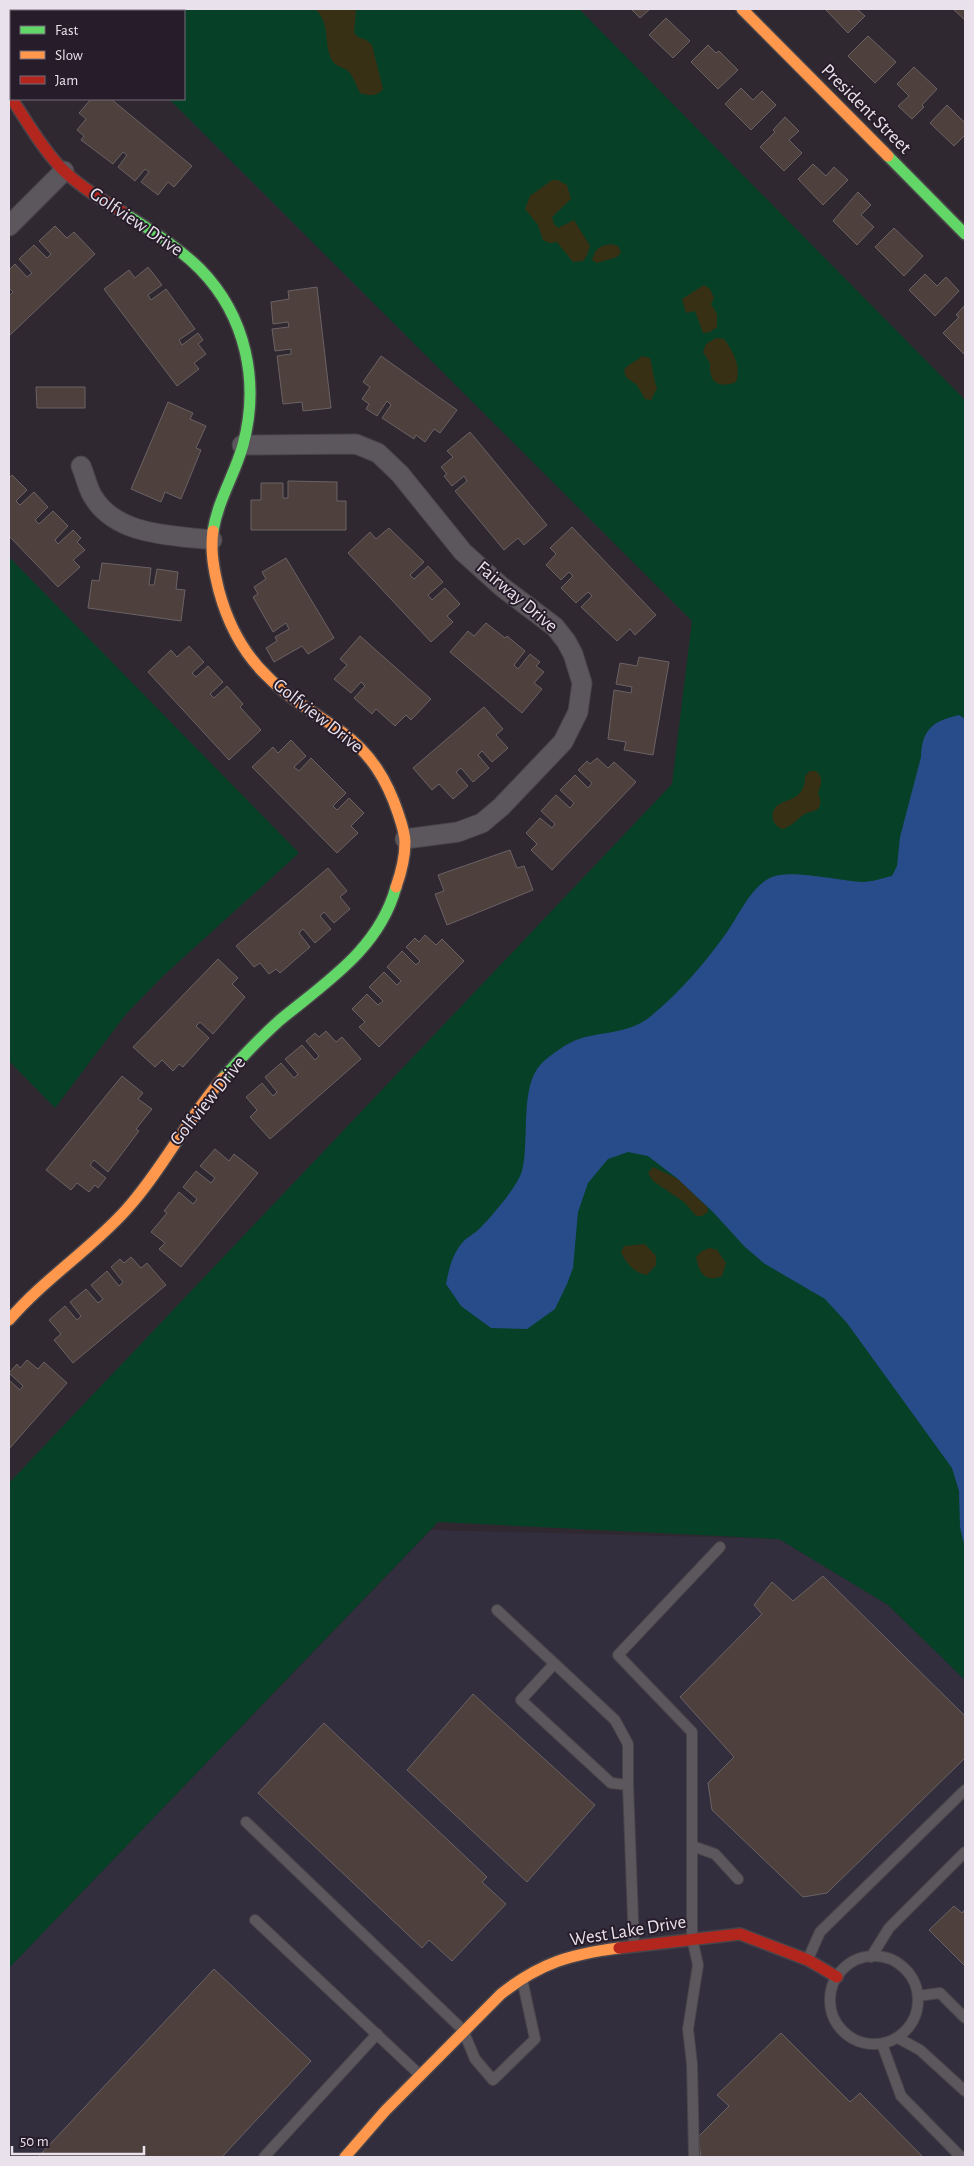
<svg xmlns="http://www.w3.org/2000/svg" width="974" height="2166" font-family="'Alegreya Sans',sans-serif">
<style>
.commercial{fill:#322e3d}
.green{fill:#064026}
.sand{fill:#383015}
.water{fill:#284c8a}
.building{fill:#4e403d;stroke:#6a6264}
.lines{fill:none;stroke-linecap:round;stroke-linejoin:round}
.lane-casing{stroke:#49444a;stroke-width:12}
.street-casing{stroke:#49444a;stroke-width:21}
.fast-casing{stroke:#49444a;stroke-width:14}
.slow-casing{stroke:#49444a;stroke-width:14}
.jam-casing{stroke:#49444a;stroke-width:14}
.lane{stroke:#5b575d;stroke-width:10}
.street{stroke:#5b575d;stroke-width:19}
.fast{stroke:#63d668;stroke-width:11}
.slow{stroke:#ff974d;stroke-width:11}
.jam{stroke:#b3261e;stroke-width:11}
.labels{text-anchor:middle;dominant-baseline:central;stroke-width:4;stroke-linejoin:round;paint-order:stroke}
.street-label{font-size:19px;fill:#e9e2ec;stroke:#261c2a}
</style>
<rect width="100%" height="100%" fill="#2f2830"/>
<polygon class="commercial" points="431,1530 779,1539 888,1605 965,1680 965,2157 9,2157 9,1968"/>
<g class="green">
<polygon points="79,9 579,9 965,400 965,1680 888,1605 779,1539 438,1522 9,1968 9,1483 672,784 692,621 169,99 184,99 184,11 82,11"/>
<polygon points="9,557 299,853 164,975 126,1014 55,1108 9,1061"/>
</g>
<g class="sand">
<path d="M 315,9 L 356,9 L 354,33 L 358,37 L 366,40 L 372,45 L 383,89 C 376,97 370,96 360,93 C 357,87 353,76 349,72 C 346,68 339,67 335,64 C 321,48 333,25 315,9 Z"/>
<polygon points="552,180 557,180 567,185 571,199 552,217 554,224 558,228 574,220 590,246 587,255 583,261 573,262 557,242 550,243 543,240 538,225 525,209 530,196"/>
<path d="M 611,244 L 618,246 L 621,252 L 617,257 L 597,263 L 592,260 C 595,249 599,246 611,244 Z"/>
<polygon points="704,285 710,289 714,298 711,304 717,314 717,327 710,332 703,333 695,311 686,313 682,299"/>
<path d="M 716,338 L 724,339 C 733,351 742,368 736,382 C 719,389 708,382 710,363 L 703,352 L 706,344 Z"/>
<path d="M 642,356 L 650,358 C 653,368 653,378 657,388 L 651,400 L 645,399 L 637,385 L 626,377 L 624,370 C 629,363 636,362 642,356 Z"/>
<path d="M 810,771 L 816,771 C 824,778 821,784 818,793 C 820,798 822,804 818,809 C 814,812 807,812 803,815 C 796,820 792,826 783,829 C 778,827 774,825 773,819 C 770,801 790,803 799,794 C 804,788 805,783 805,776 Z"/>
<polygon points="653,1167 678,1179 707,1207 708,1212 702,1216 696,1216 684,1202 653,1181 648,1173"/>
<path d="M 645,1244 L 656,1256 L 656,1265 L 647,1275 C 634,1273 626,1263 621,1252 L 624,1246 Z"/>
<path d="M 710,1248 L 717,1250 L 726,1263 L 722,1276 C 705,1283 699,1273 696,1257 L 702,1251 Z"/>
</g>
<path class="water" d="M 959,715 L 965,719 L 965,1548 L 960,1527 L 959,1491 L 952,1468 L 847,1323 L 825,1299 L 765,1264 L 745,1247 L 713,1212 L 678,1179 L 648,1156 L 628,1152 L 608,1159 L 588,1183 L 578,1212 L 573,1268 L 567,1284 L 555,1309 L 527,1329 L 491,1328 L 461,1306 L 446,1284 C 449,1269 452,1255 462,1243 C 466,1238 472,1235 477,1231 C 489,1220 518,1186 522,1171 C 530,1142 519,1087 541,1064 C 550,1055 567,1043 579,1039 C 603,1031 630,1034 651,1016 C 679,993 706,962 727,932 C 739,915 751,886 772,877 C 790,869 841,881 862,882 C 872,882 883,878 892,876 L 897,866 L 900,837 L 921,757 C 922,729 933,721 959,715 Z"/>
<g class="building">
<polygon points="9,9 48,9 50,11 11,11 11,17 9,19"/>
<polygon points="631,9 650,9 640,18"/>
<polygon points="825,9 857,9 865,16 848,33"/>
<polygon points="953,9 965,9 965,20"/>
<polygon points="666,18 690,41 673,58 649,35"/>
<polygon points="11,24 11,40 9,37 9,25"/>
<polygon points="868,36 896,62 875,83 848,56"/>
<polygon points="708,45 716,53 719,51 738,70 718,89 691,62"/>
<polygon points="914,67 937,89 922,105 924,107 912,119 898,106 909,96 897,84"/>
<polygon points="741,88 753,100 762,91 776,105 751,130 725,104"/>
<polygon points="91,99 111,99 192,166 174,187 168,182 158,195 141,182 149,172 145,169 135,181 118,167 127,155 123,152 113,164 81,140 84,136 77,130 86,119 79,113"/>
<polygon points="947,105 965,123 965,135 954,146 930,123"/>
<polygon points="785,117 799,131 789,140 802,153 784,171 760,147 775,132 773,130"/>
<polygon points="813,164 826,176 834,167 848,180 823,205 798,179"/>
<polygon points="858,192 871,205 861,215 874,227 857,245 833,221"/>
<polygon points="55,226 67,238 74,232 95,254 9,336 9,296 13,292 9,288 9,270 15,264 27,277 32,273 19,259 34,245 47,258 51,254 39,241"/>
<polygon points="894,228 923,256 904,276 875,247"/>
<polygon points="148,267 162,285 148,295 151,300 166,289 195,329 179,340 182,345 198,333 203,340 198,344 206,354 194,363 199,369 177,386 104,289 129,270 135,278"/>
<polygon points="925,274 937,286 946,277 959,291 935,316 909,290"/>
<polygon points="317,287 331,408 303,411 302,402 283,404 277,356 291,354 291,349 275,351 272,329 289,327 288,322 273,324 271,302 289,299 288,291"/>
<polygon points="965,305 965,355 943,333 959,317 956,315"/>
<polygon points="381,356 457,410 440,433 434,429 425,442 416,435 414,439 382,418 391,405 387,401 377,416 366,409 369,404 362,399 370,387 363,382"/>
<polygon points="36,387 85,387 85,408 37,408"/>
<polygon points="168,402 193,413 190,419 206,426 196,448 201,450 181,499 165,492 161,502 131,489"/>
<polygon points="470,432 547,525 524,545 518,538 504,550 455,491 467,481 464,476 452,486 444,476 447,474 441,467 453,457 447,451"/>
<polygon points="12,475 27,490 16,501 20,505 34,492 48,507 35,520 39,524 53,511 68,526 55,540 58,544 73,530 81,538 77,542 85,550 73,560 80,567 58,587 9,536 9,478"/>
<polygon points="288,481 337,482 337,501 346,501 346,530 251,530 251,500 261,500 261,483 283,483 283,498 288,498"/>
<polygon points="572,527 656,615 635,635 630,629 617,641 581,607 592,596 588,592 576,603 561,588 573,576 569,572 561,580 546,565 556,554 550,548"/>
<polygon points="389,528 424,562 410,575 414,579 428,566 443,582 428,595 432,600 445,588 460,604 447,616 453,622 431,642 348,553 370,532 376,539"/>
<polygon points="286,558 334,638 308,654 302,646 274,662 266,648 277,641 275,637 289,629 286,623 273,632 253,597 258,594 254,587 266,579 262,572"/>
<polygon points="102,563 151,568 149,585 154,585 157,569 178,572 176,589 185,590 181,621 88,608 92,580 99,581"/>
<polygon points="486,623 505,638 507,636 525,651 514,665 518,669 530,654 540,662 536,666 544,672 534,683 542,689 522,713 450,652 468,631 474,636"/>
<polygon points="360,636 431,699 411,720 406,715 395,726 376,709 372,714 354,698 365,686 361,682 351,693 334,679 347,665 340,659"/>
<polygon points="189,646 204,662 192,673 196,677 208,666 223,682 210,694 214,698 227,686 243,704 240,707 261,730 229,760 148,672 171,650 177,657"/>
<polygon points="639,657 669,662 653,755 624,750 626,742 608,739 614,690 631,693 632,687 616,684 620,663 637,666"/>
<polygon points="484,707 503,729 496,735 508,748 492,762 482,751 478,755 489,768 473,782 461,768 456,772 468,786 453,799 439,784 432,790 413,768"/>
<polygon points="291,740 306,756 294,767 299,771 311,758 346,793 333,806 337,810 349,798 364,813 351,826 358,833 337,853 252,767 273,747 278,753"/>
<polygon points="597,758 608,768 614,762 636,782 552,870 531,850 537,844 526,833 540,818 552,828 555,824 541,811 556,795 570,808 574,803 560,790 575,775 588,788 592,783 578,770 587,761 590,764"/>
<polygon points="510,850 517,868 524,866 533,890 447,925 435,894 444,891 438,875"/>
<polygon points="328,868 347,891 340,897 350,909 334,923 324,912 320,916 331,929 315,943 303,929 299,933 310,947 280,973 276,969 269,974 260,963 254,967 236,946"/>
<polygon points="425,935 436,945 442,939 464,961 379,1047 359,1027 365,1022 352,1009 367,994 378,1005 383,1001 369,987 384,972 397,985 401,981 387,967 402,951 416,965 420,961 406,947 415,938 419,942"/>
<polygon points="218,959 238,978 232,984 245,997 213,1034 200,1022 196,1026 209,1038 183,1067 179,1064 173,1071 162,1060 155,1067 133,1047"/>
<polygon points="326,1031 336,1042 342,1037 361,1059 270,1139 250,1117 257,1110 246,1097 262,1083 273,1096 277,1092 265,1077 281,1063 294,1078 298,1074 285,1059 302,1045 315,1060 319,1056 306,1041 315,1033 319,1037"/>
<polygon points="122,1076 143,1093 138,1099 152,1109 136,1129 139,1131 108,1172 94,1160 90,1165 106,1178 98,1188 95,1185 89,1192 77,1183 71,1190 46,1170"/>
<polygon points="215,1149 229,1161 234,1154 258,1173 181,1267 159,1249 165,1243 151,1232 167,1213 164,1211 179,1192 193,1204 197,1199 183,1187 196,1171 211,1183 215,1178 200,1166"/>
<polygon points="131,1257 141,1268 147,1263 166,1285 73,1363 54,1340 61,1334 49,1320 65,1306 77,1320 81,1316 70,1302 86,1289 98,1303 103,1299 91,1285 107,1271 119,1286 123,1282 111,1267 120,1259 124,1263"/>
<polygon points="27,1360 38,1369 44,1362 67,1383 9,1449 9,1380 20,1390 23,1386 9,1373 17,1364 20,1368"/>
<polygon points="823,1576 965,1716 965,1758 827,1893 803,1897 712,1810 708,1783 734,1757 680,1697 762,1614 754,1605 772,1582 793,1601"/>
<polygon points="473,1694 595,1805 527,1882 407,1770"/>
<polygon points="324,1723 487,1877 482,1882 506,1904 452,1961 429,1940 422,1948 258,1793"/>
<polygon points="954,1906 962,1913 965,1909 965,1966 929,1930"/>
<polygon points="214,1969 311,2061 222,2157 38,2157"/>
<polygon points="781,2033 850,2102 860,2093 923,2157 701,2157 698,2137 729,2106 717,2095"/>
</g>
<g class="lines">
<defs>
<g id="lane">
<polyline points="497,1610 615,1720 628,1744 628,1785 634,1945"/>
<polyline points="554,1664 521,1700 611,1783 628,1785"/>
<polyline points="246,1822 463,2030 475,2059 493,2080 535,2039 522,1979"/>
<polyline points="692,1846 715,1854 738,1879"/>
<polyline points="255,1920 420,2075"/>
<circle cx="874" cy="2000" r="44"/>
<polyline points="871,1957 889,1928 965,1852"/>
<polyline points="808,1959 820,1932 965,1790"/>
<polyline points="918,1996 940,1993 965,2018"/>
<polyline points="898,2038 920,2050 965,2091"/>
<polyline points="882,2044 901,2096 961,2157"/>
<polyline points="264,2157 377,2034"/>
<polyline points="694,2157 692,2064 688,2029 698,1965 692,1938 692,1732 618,1655 720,1547"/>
</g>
<g id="street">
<polyline points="9,226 64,171"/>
<polyline points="242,445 356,444 378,453 400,474 463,552 502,587 555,627 566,641 573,654 582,683 578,712 563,742 501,807 482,823 458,832 405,839"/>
<path d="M 81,466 C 85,475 87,486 92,495 C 115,536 171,535 212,540"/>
</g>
<g id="fast">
<polyline points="888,156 965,234"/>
<path d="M 124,213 C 150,230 178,247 200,269 C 246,316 260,382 243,445 C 235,474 218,500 213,531"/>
<path d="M 223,1078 C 241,1058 260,1038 280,1020 C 326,982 379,949 396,887"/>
</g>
<g id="slow">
<polyline points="742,9 888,156"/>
<path d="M 213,531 C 210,551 214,571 219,591 C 228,624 242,652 267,676 C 289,699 317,714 343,733 C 371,754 387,780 398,813 C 401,822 405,833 405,842 C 405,857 401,873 396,887"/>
<path d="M 9,1320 C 44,1279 90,1250 126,1210 C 163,1169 187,1119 223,1078"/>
<path d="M 345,2157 L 385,2111 L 501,1994 C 540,1963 571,1954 619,1948"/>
</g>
<g id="jam">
<path d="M 12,99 C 27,122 42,148 61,168 C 79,186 102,200 124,213"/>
<polyline points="619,1948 740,1934 808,1960 837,1977"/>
</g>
</defs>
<use href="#lane" class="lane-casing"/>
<use href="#street" class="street-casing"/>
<use href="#fast" class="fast-casing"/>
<use href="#slow" class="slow-casing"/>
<use href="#jam" class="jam-casing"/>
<use href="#lane" class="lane"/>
<use href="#street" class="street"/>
<use href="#fast" class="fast"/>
<use href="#slow" class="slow"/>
<use href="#jam" class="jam"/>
</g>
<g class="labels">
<g class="street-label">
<text transform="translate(866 109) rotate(45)">President Street</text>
<text transform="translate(136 222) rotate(34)">Golfview Drive</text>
<text transform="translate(517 597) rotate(40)">Fairway Drive</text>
<text transform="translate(318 716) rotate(38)">Golfview Drive</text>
<text transform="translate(208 1101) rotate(-51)">Golfview Drive</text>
<text transform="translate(628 1931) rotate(-9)">West Lake Drive</text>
</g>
</g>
<rect width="974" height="2166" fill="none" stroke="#e9e2ec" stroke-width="20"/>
<rect x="10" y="10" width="175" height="90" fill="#261c2a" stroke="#746b78"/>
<rect x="20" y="26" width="25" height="8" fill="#63d668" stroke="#746b78"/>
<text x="55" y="35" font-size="15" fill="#e9e2ec">Fast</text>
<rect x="20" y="51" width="25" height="8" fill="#ff974d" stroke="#746b78"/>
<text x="55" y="60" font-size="15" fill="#e9e2ec">Slow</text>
<rect x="20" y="76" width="25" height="8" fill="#b3261e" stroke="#746b78"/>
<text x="55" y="85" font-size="15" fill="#e9e2ec">Jam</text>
<path d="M12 2146v8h132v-8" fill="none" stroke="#e9e2ec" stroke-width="2.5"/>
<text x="20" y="2146" font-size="15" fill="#e9e2ec" stroke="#261c2a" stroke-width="4" paint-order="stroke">50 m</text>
</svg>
